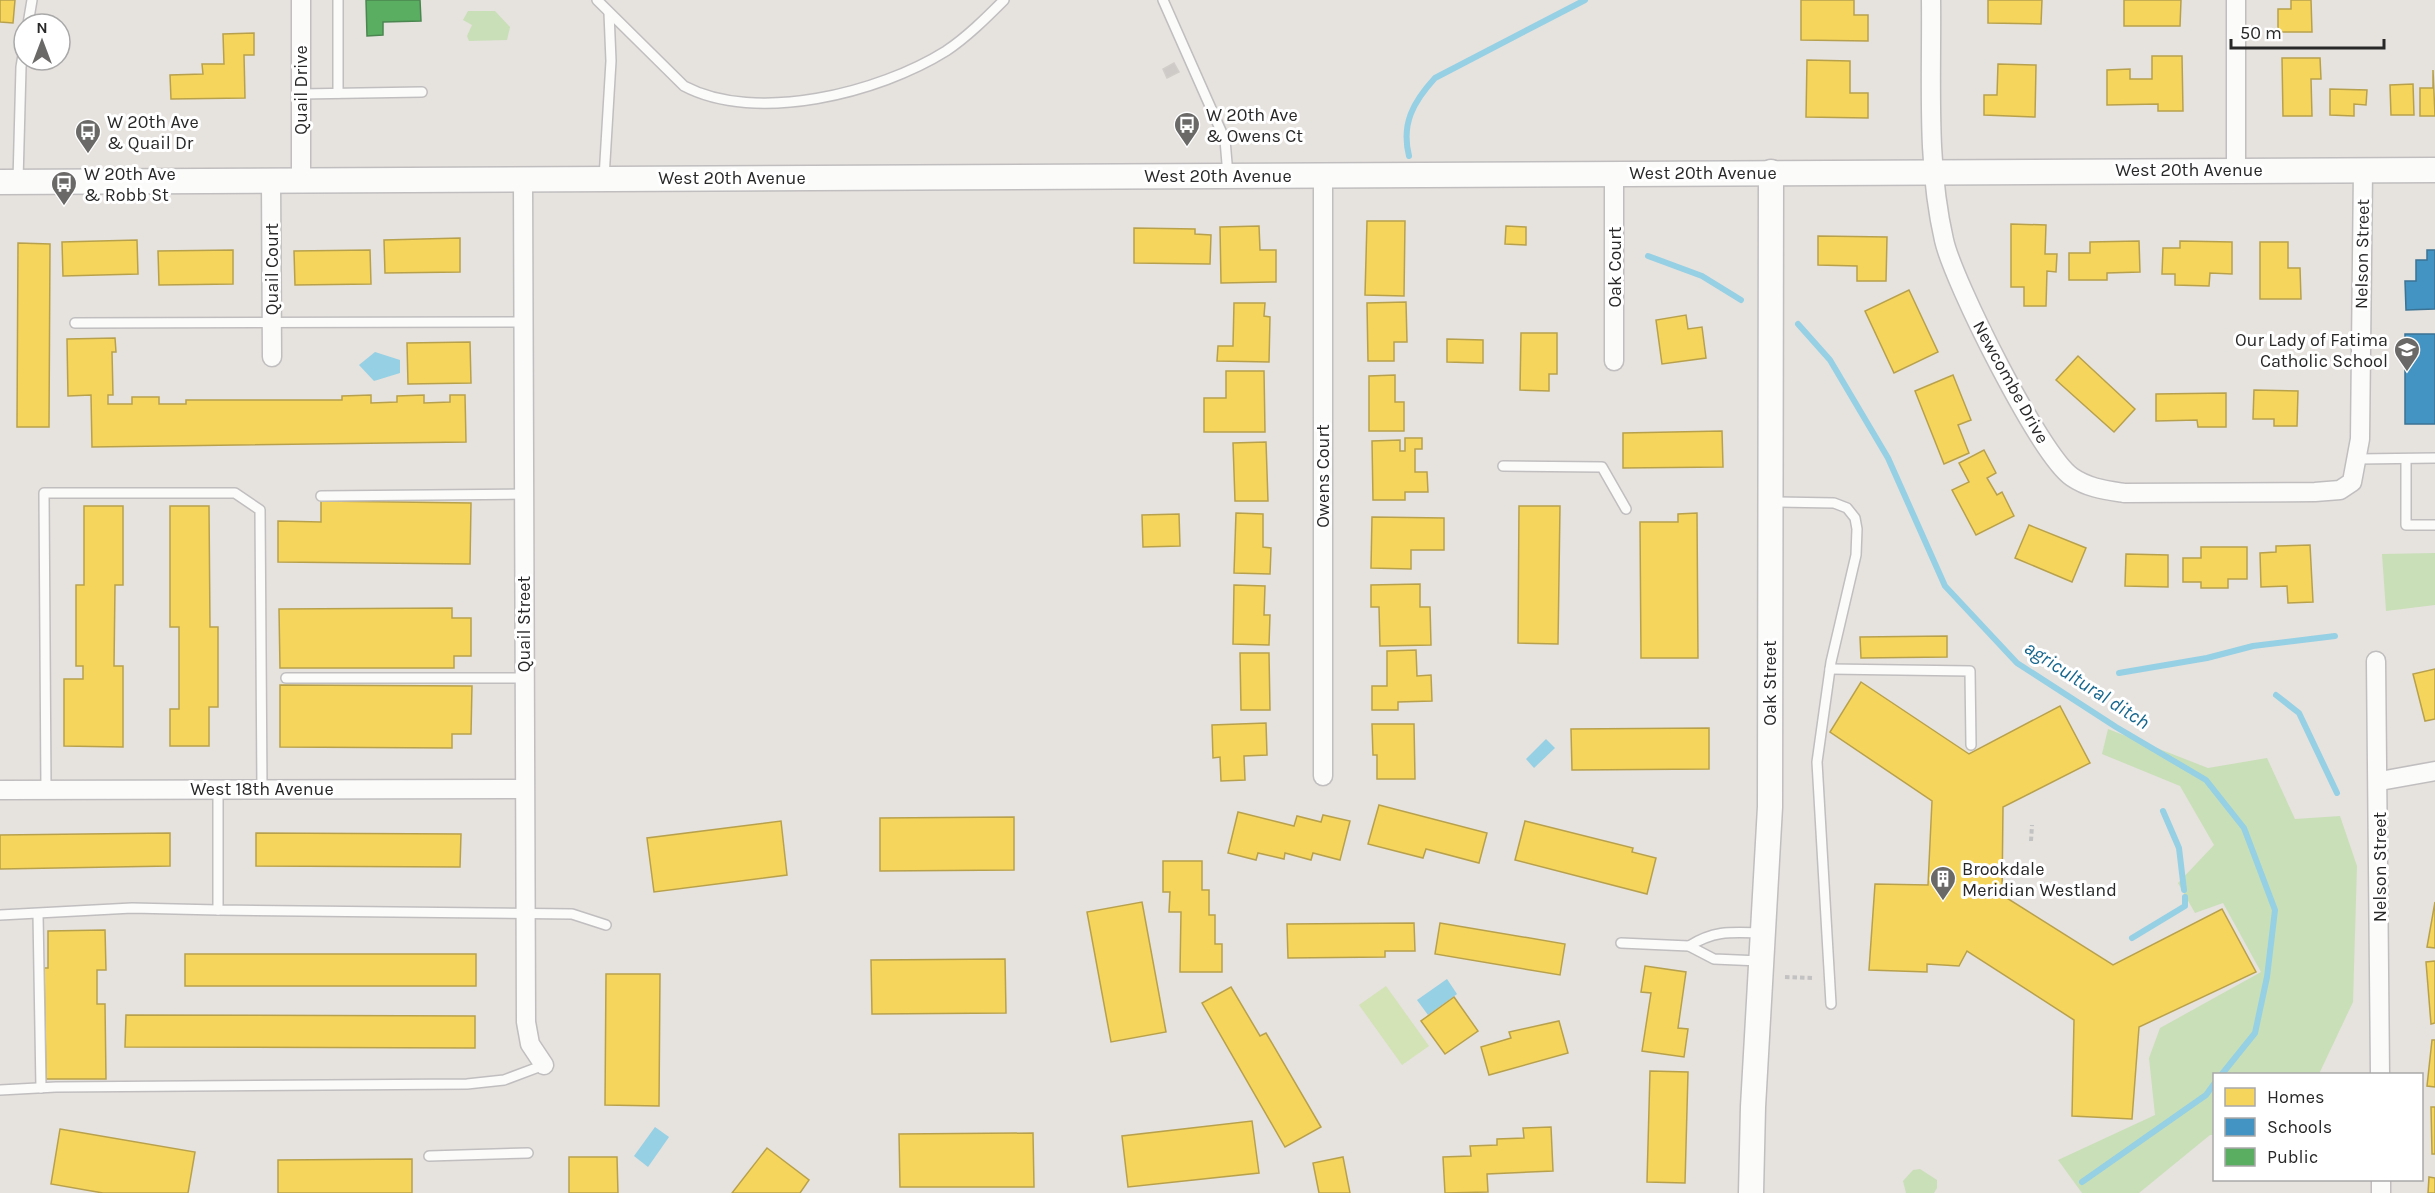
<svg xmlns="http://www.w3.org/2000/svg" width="2435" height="1193" font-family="Karla,sans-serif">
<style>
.green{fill:#c9dfb8}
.pitch{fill:#d3e3b6}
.water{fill:#95d0e4}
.homes{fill:#f6d55c;stroke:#b8a14c;stroke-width:1.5}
.schools{fill:#4393c3;stroke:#3b7394;stroke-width:1.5}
.public{fill:#5aae61;stroke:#4b8650;stroke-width:1.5}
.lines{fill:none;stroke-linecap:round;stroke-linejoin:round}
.stream{stroke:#95d0e4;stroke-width:6}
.building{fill:#cdcac7;stroke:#d1ceca;stroke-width:1.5}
.lane-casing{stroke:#c0bebf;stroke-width:12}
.street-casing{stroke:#c0bebf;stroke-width:21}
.secondary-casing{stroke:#c0bebf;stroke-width:27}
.path{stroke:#c3c2c2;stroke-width:4;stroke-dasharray:4.5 3;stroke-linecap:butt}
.lane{stroke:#fbfbfa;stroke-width:9}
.street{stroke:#fbfbfa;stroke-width:18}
.secondary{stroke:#fbfbfa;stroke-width:24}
.labels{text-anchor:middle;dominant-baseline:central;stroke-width:6;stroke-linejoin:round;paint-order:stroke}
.street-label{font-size:18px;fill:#282828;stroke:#fff}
.poi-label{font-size:18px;fill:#282828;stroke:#fff;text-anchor:start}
.water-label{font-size:20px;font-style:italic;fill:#16668e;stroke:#fff}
</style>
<rect width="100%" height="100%" fill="#e6e2de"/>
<g class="green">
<polygon points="468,11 495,11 510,27 507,40 469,41 467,36 472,25 463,20"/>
<polygon points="2435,553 2435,605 2386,611 2382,554"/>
<polygon points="2108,729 2208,768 2267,758 2295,819 2340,816 2357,866 2353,1002 2319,1074 2214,1074 2214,1135 2210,1135 2139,1193 2082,1193 2058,1160 2155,1115 2149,1058 2160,1028 2261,972 2223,903 2195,913 2178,883 2214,845 2180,786 2102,754"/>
<polygon points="1920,1169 1937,1180 1937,1188 1934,1193 1906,1193 1903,1181 1913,1170"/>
</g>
<polygon class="pitch" points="1386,986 1429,1046 1402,1065 1359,1005"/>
<g class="water">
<polygon points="375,352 400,360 400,373 374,381 359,365"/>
<polygon points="1546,739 1555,748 1534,768 1526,759"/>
<polygon points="1447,979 1457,994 1428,1015 1417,1000"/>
<polygon points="655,1127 669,1137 648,1167 634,1156"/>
</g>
<g class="homes">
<polygon points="0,0 15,0 13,23 0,22"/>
<polygon points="1801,0 1854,0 1854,15 1868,15 1868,41 1801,40"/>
<polygon points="1988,0 2042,0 2041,24 1988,23"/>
<polygon points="2124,0 2181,0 2180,26 2124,26"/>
<polygon points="2291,0 2311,0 2312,32 2278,32 2278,9 2291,9"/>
<polygon points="254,33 254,55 244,55 245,98 171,99 170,75 203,74 202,64 224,64 223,34"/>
<polygon points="2152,56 2182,56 2183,111 2158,111 2158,104 2107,105 2107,70 2130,69 2130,79 2152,79"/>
<polygon points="2282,58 2320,58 2321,79 2311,79 2312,116 2283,116"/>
<polygon points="1807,60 1850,61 1850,93 1868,93 1868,118 1806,117"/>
<polygon points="1998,64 2036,65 2035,117 1984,115 1984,95 1997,95"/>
<polygon points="2433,70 2435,116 2420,116 2420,88 2433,88"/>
<polygon points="2413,84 2414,115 2391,115 2390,85"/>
<polygon points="2330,89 2367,90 2366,105 2354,104 2354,116 2330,115"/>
<polygon points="1367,221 1405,221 1404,296 1365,295"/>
<polygon points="2011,224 2046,225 2045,254 2057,254 2056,272 2047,271 2046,306 2024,306 2024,287 2011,287"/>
<polygon points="1259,226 1260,250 1276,250 1276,282 1221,283 1220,227"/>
<polygon points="1506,226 1526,227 1526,245 1505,244"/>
<polygon points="1134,228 1195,229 1195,234 1211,235 1210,264 1134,263"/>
<polygon points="1818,236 1887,237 1886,281 1857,281 1857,266 1818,265"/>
<polygon points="460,238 460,272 385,273 384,240"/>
<polygon points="137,240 138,274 63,276 62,242"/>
<polygon points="2139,241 2140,272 2107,273 2107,280 2069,280 2069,253 2090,253 2090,242"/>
<polygon points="2180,241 2232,242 2232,274 2210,273 2209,286 2175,285 2175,274 2162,274 2163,248 2180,248"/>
<polygon points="2260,242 2288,242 2288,268 2300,268 2301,299 2260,299"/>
<polygon points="18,243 50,244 49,427 17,427"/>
<polygon points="233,250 233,284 159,285 158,251"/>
<polygon points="370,250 371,284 295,285 294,251"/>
<polygon points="1909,290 1938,352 1894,373 1865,311"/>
<polygon points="1406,302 1407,342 1394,342 1394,361 1368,361 1367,303"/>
<polygon points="1234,303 1265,303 1264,316 1270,317 1269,362 1217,361 1218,346 1233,346"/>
<polygon points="1686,315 1688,329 1702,327 1706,358 1662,364 1656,320"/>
<polygon points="1521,333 1557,333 1557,374 1549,374 1549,391 1520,390"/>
<polygon points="115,338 116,352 112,352 113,395 108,395 108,404 132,404 132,397 159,397 159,404 186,404 186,400 342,400 342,396 371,395 371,403 397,402 397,396 424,395 424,403 450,402 450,395 465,395 466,442 92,447 91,395 68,396 67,339"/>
<polygon points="1447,339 1483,340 1483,363 1447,362"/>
<polygon points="470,342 471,383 408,384 407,343"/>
<polygon points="2078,356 2135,409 2114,432 2056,380"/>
<polygon points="1226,371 1264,371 1265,432 1204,432 1204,398 1226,398"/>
<polygon points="1395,375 1395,402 1404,402 1404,431 1369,431 1369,376"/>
<polygon points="1953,375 1971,420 1958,425 1969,453 1944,464 1915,391"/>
<polygon points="2254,390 2298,391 2297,426 2274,426 2274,419 2253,419"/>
<polygon points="2226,393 2226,427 2198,427 2197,420 2156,421 2156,394"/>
<polygon points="1722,431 1723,467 1623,468 1623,433"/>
<polygon points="1405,438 1422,438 1422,449 1415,449 1415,472 1427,472 1428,492 1405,492 1405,500 1373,500 1372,441 1400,440 1400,451 1405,451"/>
<polygon points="1266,442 1268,501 1235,501 1233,443"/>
<polygon points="1984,450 1996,473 1987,478 1997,495 2002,492 2014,516 1976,535 1952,490 1969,482 1959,463"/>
<polygon points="321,501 471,503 470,564 278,562 278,521 321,522"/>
<polygon points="84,506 123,506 123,585 115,585 114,666 123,666 123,747 64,746 64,679 83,679 83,666 76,666 76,585 84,585"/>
<polygon points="170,506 209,506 210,627 218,627 218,707 209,707 209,746 170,746 170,709 179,709 179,627 170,627"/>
<polygon points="1519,506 1560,506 1558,644 1518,643"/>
<polygon points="1236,513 1263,514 1263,547 1271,548 1270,574 1234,573"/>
<polygon points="1697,513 1698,658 1641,658 1640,522 1678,522 1678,514"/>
<polygon points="1179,514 1180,546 1143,547 1142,515"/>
<polygon points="1372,517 1444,518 1444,550 1411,550 1411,569 1371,568"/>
<polygon points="2029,525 2086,548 2072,582 2015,558"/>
<polygon points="2310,545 2313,602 2288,603 2287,586 2261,587 2260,553 2276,552 2276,546"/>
<polygon points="2201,547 2247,547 2247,579 2228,579 2228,588 2201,588 2201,582 2183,582 2183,558 2201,558"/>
<polygon points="2126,554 2168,555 2168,587 2125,586"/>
<polygon points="1420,584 1420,607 1430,607 1431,645 1380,646 1379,607 1371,607 1371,585"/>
<polygon points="1234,585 1265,586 1264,615 1270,615 1269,645 1233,644"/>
<polygon points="452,608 452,618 471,618 471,656 454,656 454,668 280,668 279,609"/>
<polygon points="1947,636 1947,657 1861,658 1860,637"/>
<polygon points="1416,650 1417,676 1431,675 1432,701 1398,702 1398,710 1372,710 1372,686 1387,686 1387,651"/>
<polygon points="1240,653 1269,653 1270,710 1241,710"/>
<polygon points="2435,669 2435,719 2425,721 2413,674"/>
<polygon points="1861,682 1969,754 2060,706 2090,763 2003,807 2002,895 2113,965 2222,909 2256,972 2139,1027 2132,1119 2072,1116 2074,1020 1967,951 1959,966 1927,964 1927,972 1869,970 1875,884 1928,885 1932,801 1830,732"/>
<polygon points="280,685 472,686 471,734 452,734 452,748 280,747"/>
<polygon points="1266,723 1267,755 1244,756 1245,780 1221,781 1220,757 1213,758 1212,725"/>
<polygon points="1372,724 1414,724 1415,779 1377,779 1377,755 1373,755"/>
<polygon points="1709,728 1709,769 1572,770 1571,729"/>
<polygon points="1379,805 1487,833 1479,863 1426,849 1423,858 1368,844"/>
<polygon points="1238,812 1294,826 1297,816 1321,822 1323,815 1350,821 1340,860 1313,853 1311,860 1285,853 1284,859 1258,853 1256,860 1228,853"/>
<polygon points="1014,817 1014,870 880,871 880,818"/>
<polygon points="781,821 787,875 654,892 647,838"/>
<polygon points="1525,821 1633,848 1632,852 1656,858 1647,894 1515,860"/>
<polygon points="170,833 170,866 0,869 0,835"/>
<polygon points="256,833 461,834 460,867 256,866"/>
<polygon points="1163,861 1202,861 1202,890 1209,890 1209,915 1215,915 1215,944 1222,944 1222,972 1180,972 1181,912 1169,912 1170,892 1163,892"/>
<polygon points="1142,902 1166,1032 1111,1042 1087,912"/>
<polygon points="2435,902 2435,948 2427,947"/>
<polygon points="1414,923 1415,951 1385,951 1385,957 1288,958 1287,924"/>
<polygon points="1440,923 1565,944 1560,975 1435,954"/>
<polygon points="105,930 106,970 97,970 97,1004 105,1004 106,1079 46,1079 44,968 48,968 48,931"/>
<rect x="185" y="954" width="291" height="32"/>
<polygon points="1005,959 1006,1013 872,1014 871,960"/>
<polygon points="2435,961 2435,1023 2431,1024 2426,962"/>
<polygon points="1645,966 1686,972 1678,1028 1688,1029 1684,1057 1642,1051 1651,993 1641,992"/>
<polygon points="606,974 660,974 659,1106 605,1105"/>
<polygon points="1231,987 1260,1036 1266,1033 1321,1127 1285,1147 1202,1003"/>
<polygon points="1454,997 1478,1031 1445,1054 1421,1021"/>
<polygon points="126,1015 475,1016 475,1048 125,1047"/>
<polygon points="1559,1021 1568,1053 1489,1075 1481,1047 1511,1038 1509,1032"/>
<polygon points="2432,1040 2435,1040 2435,1087 2427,1086"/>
<polygon points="1650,1071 1688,1072 1685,1183 1647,1182"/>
<polygon points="2431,1107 2435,1107 2435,1154 2432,1154"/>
<polygon points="1252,1121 1259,1173 1128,1187 1122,1136"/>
<polygon points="1551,1127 1553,1171 1487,1174 1488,1192 1445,1193 1443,1157 1471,1156 1470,1146 1497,1145 1497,1139 1524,1138 1523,1128"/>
<polygon points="60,1129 195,1152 188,1193 103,1193 51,1184"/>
<polygon points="1033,1133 1034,1187 900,1187 899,1134"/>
<polygon points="767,1148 809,1180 800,1193 732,1193"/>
<polygon points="569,1157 617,1157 618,1193 569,1193"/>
<polygon points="1343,1157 1350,1193 1319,1193 1313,1163"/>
<polygon points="412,1159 412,1193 278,1193 278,1160"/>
<polygon points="2429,1177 2435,1178 2435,1193 2428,1193"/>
</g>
<g class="schools">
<polygon points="2427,250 2435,250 2435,309 2406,310 2405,281 2416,281 2416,260 2427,260"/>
<rect x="2405" y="334" width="30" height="90"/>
</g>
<polygon class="public" points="366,0 420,0 421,21 383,22 383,35 367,36"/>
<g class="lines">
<g class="stream">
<path d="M 1409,156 C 1401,124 1413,102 1435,78 L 1585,0"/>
<polyline points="1648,256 1702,276 1741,300"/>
<polyline points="1798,324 1830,360 1888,458 1945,586 2017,663 2116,727 2206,780 2244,828 2275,910 2267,977 2255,1033 2222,1074"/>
<polyline points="2119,673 2207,658 2253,646 2335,636"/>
<polyline points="2276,695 2299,713 2337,793"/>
<polyline points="2163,811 2179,848 2184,890"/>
<polyline points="2132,938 2185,906 2185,897"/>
<polyline points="2082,1182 2206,1095 2214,1084"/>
</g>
</g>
<polygon class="building" points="1174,63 1179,72 1167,78 1163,69"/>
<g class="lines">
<defs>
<g id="lane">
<polyline points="338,0 338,93"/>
<path d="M 597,0 L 684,86 C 756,124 879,93 946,51 C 967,37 986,18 1004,0"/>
<polyline points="1163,0 1225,140 1228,175"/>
<polyline points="28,24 32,0"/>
<polyline points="301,94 422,92"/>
<polyline points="604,178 611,61 609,13"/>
<polyline points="18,181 21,67 24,49"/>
<polyline points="75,323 523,322"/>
<polyline points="2358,459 2435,458"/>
<polyline points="2406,459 2406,525 2435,525"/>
<polyline points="1503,466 1602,467 1626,509"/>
<polyline points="321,496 524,494"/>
<polyline points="1772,502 1834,503 1847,508 1855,518 1857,529 1856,555 1831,662 1817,762 1831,1004"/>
<polyline points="1830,669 1970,671 1971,745"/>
<polyline points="286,678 524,678"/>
<polyline points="218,789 218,910 572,914 606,925"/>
<polyline points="46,790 44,493 235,493 260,510 262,789"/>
<polyline points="38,914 41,1088"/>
<polyline points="0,915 132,908 218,910"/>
<polyline points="1621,943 1689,946 1714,959 1760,961"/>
<path d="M 1689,946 C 1715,930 1731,932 1761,933"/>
<polyline points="0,1090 56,1087 467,1084 504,1080 544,1065"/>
<polyline points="429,1156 528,1153"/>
</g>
<g id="street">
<polyline points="301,0 301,180"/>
<path d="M 1931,0 C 1932,79 1926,162 1944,240 C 1953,281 2040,455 2072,477 C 2088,488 2105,490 2124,493 L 2315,492 L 2340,490 L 2352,482 L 2360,439 L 2363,170"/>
<polyline points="2236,0 2236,170"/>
<polyline points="1614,173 1614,361"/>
<polyline points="523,179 526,1022 530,1044 544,1065"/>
<polyline points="271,180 272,357"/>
<polyline points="2376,661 2380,1074"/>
<polyline points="1323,776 1323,175"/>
<polyline points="2380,781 2435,771"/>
<polyline points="0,790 524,789"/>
<polyline points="2381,1180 2381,1193"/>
</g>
<g id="secondary">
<polyline points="0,182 2435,170"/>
<polyline points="1751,1193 1753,1107 1770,807 1771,172"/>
</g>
</defs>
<use href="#lane" class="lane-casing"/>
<use href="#street" class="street-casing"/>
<use href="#secondary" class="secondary-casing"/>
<g class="path">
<polyline points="2031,841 2032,825"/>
<polyline points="1785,977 1813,978"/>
</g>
<use href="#lane" class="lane"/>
<use href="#street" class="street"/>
<use href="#secondary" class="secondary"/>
</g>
<defs>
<symbol id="bus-pin" viewBox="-11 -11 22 30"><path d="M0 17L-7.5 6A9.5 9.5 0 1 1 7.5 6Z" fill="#6a6968" stroke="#fff"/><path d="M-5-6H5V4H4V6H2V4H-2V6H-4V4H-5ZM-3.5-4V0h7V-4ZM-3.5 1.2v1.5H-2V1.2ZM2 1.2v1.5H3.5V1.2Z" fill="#fff"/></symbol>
<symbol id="school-pin" viewBox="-11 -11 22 30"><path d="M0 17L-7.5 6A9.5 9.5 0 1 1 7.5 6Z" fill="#6a6968" stroke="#fff"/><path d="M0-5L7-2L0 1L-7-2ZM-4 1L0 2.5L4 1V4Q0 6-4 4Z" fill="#fff"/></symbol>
<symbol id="building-pin" viewBox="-11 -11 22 30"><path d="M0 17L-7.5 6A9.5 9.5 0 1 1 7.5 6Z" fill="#6a6968" stroke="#fff"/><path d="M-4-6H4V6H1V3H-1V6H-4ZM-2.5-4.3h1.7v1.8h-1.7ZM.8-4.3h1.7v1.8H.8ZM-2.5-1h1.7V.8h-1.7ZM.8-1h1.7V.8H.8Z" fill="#fff"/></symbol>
</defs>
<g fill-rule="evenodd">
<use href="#bus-pin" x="1172" y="110" width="30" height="40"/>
<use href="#bus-pin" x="73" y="117" width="30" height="40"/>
<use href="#bus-pin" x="49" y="169" width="30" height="40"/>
<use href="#school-pin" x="2392" y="335" width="30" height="40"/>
<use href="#building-pin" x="1928" y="864" width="30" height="40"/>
</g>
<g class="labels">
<g class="street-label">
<text transform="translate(301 90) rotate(-90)">Quail Drive</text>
<text x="2189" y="170">West 20th Avenue</text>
<text x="1703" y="173">West 20th Avenue</text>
<text x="1218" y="176">West 20th Avenue</text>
<text x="732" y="178">West 20th Avenue</text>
<text transform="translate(2362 254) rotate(-89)">Nelson Street</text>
<text transform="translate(1615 267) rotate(-90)">Oak Court</text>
<text transform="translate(272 269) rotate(-90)">Quail Court</text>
<text transform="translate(2011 382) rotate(61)">Newcombe Drive</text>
<text transform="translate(1323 476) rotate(-90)">Owens Court</text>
<text transform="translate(524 624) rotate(-90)">Quail Street</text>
<text transform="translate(1770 683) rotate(-90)">Oak Street</text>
<text x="262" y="789">West 18th Avenue</text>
<text transform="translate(2380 867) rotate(-90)">Nelson Street</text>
</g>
<g class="poi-label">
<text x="1206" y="115">W 20th Ave<tspan x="1206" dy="21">&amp; Owens Ct</tspan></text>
<text x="107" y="122">W 20th Ave<tspan x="107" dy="21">&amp; Quail Dr</tspan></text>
<text x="84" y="174">W 20th Ave<tspan x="84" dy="21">&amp; Robb St</tspan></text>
<text x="2388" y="340" text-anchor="end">Our Lady of Fatima<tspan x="2388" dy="21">Catholic School</tspan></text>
<text x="1962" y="869">Brookdale<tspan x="1962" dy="21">Meridian Westland</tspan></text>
</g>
<g class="water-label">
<text transform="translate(2087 685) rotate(33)">agricultural ditch</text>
</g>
</g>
<rect x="2213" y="1073" width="210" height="108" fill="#ffffff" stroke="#a9a9a9" stroke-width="1.5"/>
<rect x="2225" y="1088" width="30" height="18" fill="#f6d55c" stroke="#a9a9a9" stroke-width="1.5"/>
<text x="2267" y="1103" font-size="18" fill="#282828">Homes</text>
<rect x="2225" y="1118" width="30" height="18" fill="#4393c3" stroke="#a9a9a9" stroke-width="1.5"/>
<text x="2267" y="1133" font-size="18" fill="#282828">Schools</text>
<rect x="2225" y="1148" width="30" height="18" fill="#5aae61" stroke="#a9a9a9" stroke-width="1.5"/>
<text x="2267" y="1163" font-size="18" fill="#282828">Public</text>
<g transform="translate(42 42)"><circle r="28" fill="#ffffff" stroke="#a9a9a9" stroke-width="1.5"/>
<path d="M0-4.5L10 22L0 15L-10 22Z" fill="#6a6968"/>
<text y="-9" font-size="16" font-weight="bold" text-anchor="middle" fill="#282828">N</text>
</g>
<path d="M2231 39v9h153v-9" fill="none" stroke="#282828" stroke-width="3"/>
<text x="2240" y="39" font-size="18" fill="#282828" stroke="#ffffff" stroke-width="4.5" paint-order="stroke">50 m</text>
</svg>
